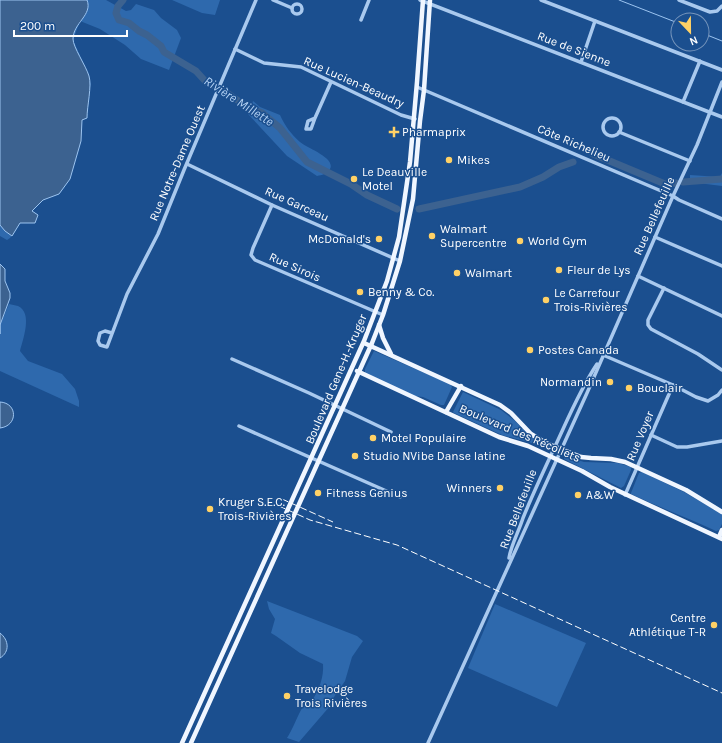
<svg xmlns="http://www.w3.org/2000/svg" width="722" height="743" font-family="Karla,sans-serif">
<style>
.green{fill:#2e69ad}
.water{fill:#3c6290;stroke:#9cc4f0}
.lines{fill:none;stroke-linecap:round;stroke-linejoin:round}
.stream{stroke:#9cc4f0;stroke-width:1}
.river{stroke:#3c6290;stroke-width:7}
.minor{stroke:#a9c9ee;stroke-width:3.5}
.major{stroke:#f0f6ff;stroke-width:4.5}
.rail{stroke:#fff;stroke-width:1;stroke-dasharray:7 3;stroke-linecap:butt}
.poi-dot{fill:#ffd166;stroke:#1b4f8f;stroke-width:1.5}
.labels{text-anchor:middle;dominant-baseline:central;stroke-width:3;stroke-linejoin:round;paint-order:stroke}
.street-label{font-size:12px;fill:#fff;stroke:#1b4f8f}
.poi-label{font-size:12px;fill:#fff;stroke:#1b4f8f;text-anchor:start}
.water-label{font-size:13px;font-style:italic;fill:#b5d3f5;stroke:#1b4f8f}
</style>
<rect width="100%" height="100%" fill="#1b4f8f"/>
<g class="green">
<path d="M 39,0 L 106,0 L 126,11 L 131,10 L 136,4 L 154,10 L 161,18 L 177,30 L 181,38 L 169,70 L 141,59 L 125,45 L 100,29 L 80,21 L 73,40 L 88,74 L 91,84 L 88,95 L 87,118 L 82,120 C 81,140 74,178 60,193 C 55,197 47,196 43,200 C 39,203 35,208 32,211 L 38,215 L 35,223 L 20,223 L 10,238 L 7,240 L 0,236 L 0,191 Z"/>
<polygon points="172,0 220,0 215,15 202,13"/>
<path d="M 253,101 L 260,107 L 280,115 C 285,126 291,134 300,142 C 307,148 336,158 330,169 C 327,174 322,175 317,176 L 287,156 L 248,114 Z"/>
<polygon points="722,173 722,186 690,182 690,175 720,177"/>
<path d="M 9,304 C 12,305 15,305 18,306 C 33,313 23,339 20,351 L 28,361 L 62,374 L 75,389 L 79,401 L 79,407 L 0,371 L 0,325 Z"/>
<polygon points="374,351 450,384 452,387 444,405 441,405 423,397 414,396 365,373 365,369"/>
<polygon points="463,392 501,410 514,420 531,437 547,446 537,442 536,443 546,449 532,443 502,435 454,413 453,412"/>
<polygon points="565,456 584,462 618,463 631,467 631,470 624,486 621,488 564,459"/>
<path d="M 642,472 L 684,492 L 722,514 L 722,524 L 719,530 L 716,531 C 688,518 659,507 631,494 L 631,493 L 639,473 Z"/>
<path d="M 267,601 L 357,636 L 363,641 L 352,657 L 345,681 L 332,700 L 330,706 L 299,742 L 287,738 C 293,729 296,719 301,710 C 303,706 308,705 311,702 C 319,691 324,677 323,664 L 300,653 L 276,636 L 271,633 L 275,619 L 269,609 Z"/>
<polygon points="495,604 586,643 557,707 468,668"/>
</g>
<g class="water">
<path d="M 0,0 L 87,0 C 93,15 73,23 73,39 C 73,47 86,66 89,76 C 92,86 87,106 87,118 L 82,120 L 81,141 L 70,179 L 59,194 L 43,200 L 32,211 L 38,215 L 35,223 L 20,223 L 12,236 L 5,231 L 0,225 Z"/>
<polygon points="0,264 5,269 5,281 10,293 10,298 0,325 0,334"/>
<path d="M 0,402 C 18,403 18,426 0,428 Z"/>
<path d="M 0,633 C 9,640 10,652 0,658 Z"/>
</g>
<g class="lines">
<g class="stream">
<polyline points="619,0 678,23"/>
<polyline points="702,33 722,41"/>
</g>
<g class="river">
<polyline points="123,0 118,6 116,13 119,20 129,23 139,31 147,35 161,46 164,52 196,71 206,82 223,90 247,107 262,113 280,128 307,162 351,184 367,195 397,209"/>
<polyline points="593,154 665,184 676,183"/>
<polyline points="683,182 722,179"/>
<polyline points="419,209 520,187 543,177 559,167 573,162"/>
</g>
<g class="minor">
<polyline points="273,0 292,8"/>
<polyline points="420,0 722,117"/>
<polyline points="541,0 722,70"/>
<polyline points="679,0 710,12 717,11 722,6"/>
<circle cx="297" cy="9" r="5"/>
<polyline points="361,20 369,0"/>
<polyline points="235,49 264,63 301,67 401,115 415,119"/>
<polyline points="581,62 595,21"/>
<polyline points="417,87 673,196 679,200 722,219"/>
<polyline points="683,102 700,61"/>
<polyline points="315,118 308,121 306,129 311,129 315,118 331,82"/>
<circle cx="612" cy="127" r="9"/>
<polyline points="619,132 690,161"/>
<polyline points="187,164 272,205 400,261"/>
<polyline points="272,205 253,248 251,255 255,260 383,315"/>
<polyline points="655,237 722,266"/>
<polyline points="638,276 722,316"/>
<polyline points="664,288 648,320 648,325 651,329 698,354 722,370"/>
<polyline points="112,333 105,331 100,333 98,341 100,345 107,347 127,294 158,234 184,170 256,0"/>
<polyline points="603,355 673,385 696,397 708,401 718,395 722,390"/>
<polyline points="232,359 309,393 391,432"/>
<polyline points="239,426 400,497"/>
<polyline points="651,435 677,447 687,447 722,441"/>
<polyline points="625,495 673,385"/>
<path d="M 509,558 C 511,545 519,531 523,518 C 534,491 546,466 558,440 C 570,414 581,388 597,364"/>
<polyline points="428,743 587,393 673,196 697,145 722,82"/>
</g>
<g class="major">
<polyline points="379,325 383,338 391,354"/>
<polyline points="364,343 500,405 511,413 531,434 546,443 581,457 591,458 611,459 625,462 686,490 722,512"/>
<polyline points="357,371 499,437 528,446 556,459 582,471 610,487 722,539"/>
<polyline points="446,412 461,386"/>
<polyline points="719,537 722,530"/>
<polyline points="182,743 364,341 387,281 399,237 410,162 417,82 423,0"/>
<polyline points="191,743 372,343 383,315 400,261 413,199 420,121 424,90 430,0"/>
</g>
<g class="rail">
<polyline points="282,499 333,522"/>
<polyline points="279,506 310,520 397,545 722,693"/>
</g>
</g>
<g class="poi-dot">
<path d="M392 126h4v4h4v4h-4v4h-4v-4h-4v-4h4z"/>
<circle cx="449" cy="160" r="4"/>
<circle cx="354" cy="179" r="4"/>
<circle cx="432" cy="236" r="4"/>
<circle cx="379" cy="239" r="4"/>
<circle cx="520" cy="241" r="4"/>
<circle cx="559" cy="270" r="4"/>
<circle cx="457" cy="273" r="4"/>
<circle cx="360" cy="292" r="4"/>
<circle cx="546" cy="300" r="4"/>
<circle cx="530" cy="350" r="4"/>
<circle cx="610" cy="382" r="4"/>
<circle cx="629" cy="388" r="4"/>
<circle cx="373" cy="438" r="4"/>
<circle cx="355" cy="456" r="4"/>
<circle cx="500" cy="488" r="4"/>
<circle cx="318" cy="493" r="4"/>
<circle cx="578" cy="495" r="4"/>
<circle cx="210" cy="509" r="4"/>
<circle cx="714" cy="625" r="4"/>
<circle cx="287" cy="696" r="4"/>
</g>
<g class="labels">
<g class="street-label">
<text transform="translate(574 49) rotate(21)">Rue de Sienne</text>
<text transform="translate(354 82) rotate(24)">Rue Lucien-Beaudry</text>
<text transform="translate(574 143) rotate(23)">Côte Richelieu</text>
<text transform="translate(177 163) rotate(-67)">Rue Notre-Dame Ouest</text>
<text transform="translate(297 204) rotate(24)">Rue Garceau</text>
<text transform="translate(654 216) rotate(-66)">Rue Bellefeuille</text>
<text transform="translate(295 267) rotate(24)">Rue Sirois</text>
<text transform="translate(336 379) rotate(-67)">Boulevard Gene-H.-Kruger</text>
<text transform="translate(520 433) rotate(23)">Boulevard des Récollets</text>
<text transform="translate(640 436) rotate(-67)">Rue Voyer</text>
<text transform="translate(518 509) rotate(-69)">Rue Bellefeuille</text>
</g>
<g class="poi-label">
<text x="402" y="132">Pharmaprix</text>
<text x="457" y="160">Mikes</text>
<text x="362" y="172">Le Deauville<tspan x="362" dy="14">Motel</tspan></text>
<text x="440" y="229">Walmart<tspan x="440" dy="14">Supercentre</tspan></text>
<text x="371" y="239" text-anchor="end">McDonald's</text>
<text x="528" y="241">World Gym</text>
<text x="567" y="270">Fleur de Lys</text>
<text x="465" y="273">Walmart</text>
<text x="368" y="292">Benny &amp; Co.</text>
<text x="554" y="293">Le Carrefour<tspan x="554" dy="14">Trois-Rivières</tspan></text>
<text x="538" y="350">Postes Canada</text>
<text x="602" y="382" text-anchor="end">Normandin</text>
<text x="637" y="388">Bouclair</text>
<text x="381" y="438">Motel Populaire</text>
<text x="363" y="456">Studio NVibe Danse latine</text>
<text x="492" y="488" text-anchor="end">Winners</text>
<text x="326" y="493">Fitness Genius</text>
<text x="586" y="495">A&amp;W</text>
<text x="218" y="502">Kruger S.E.C.<tspan x="218" dy="14">Trois-Rivières</tspan></text>
<text x="706" y="618" text-anchor="end">Centre<tspan x="706" dy="14">Athlétique T-R</tspan></text>
<text x="295" y="689">Travelodge<tspan x="295" dy="14">Trois Rivières</tspan></text>
</g>
<g class="water-label">
<text transform="translate(239 101) rotate(33)">Rivière Millette</text>
</g>
</g>
<g transform="translate(690 32) rotate(158)"><circle r="19" fill="#1b4f8f" stroke="#7695bc"/>
<path d="M0-3L7 15L0 10L-7 15Z" fill="#ffd166"/>
<text y="-6" font-size="11" font-weight="bold" text-anchor="middle" fill="#ffffff">N</text>
</g>
<path d="M14 30v6h113v-6" fill="none" stroke="#ffffff" stroke-width="2"/>
<text x="20" y="30" font-size="12" fill="#ffffff" stroke="#1b4f8f" stroke-width="3" paint-order="stroke">200 m</text>
</svg>
